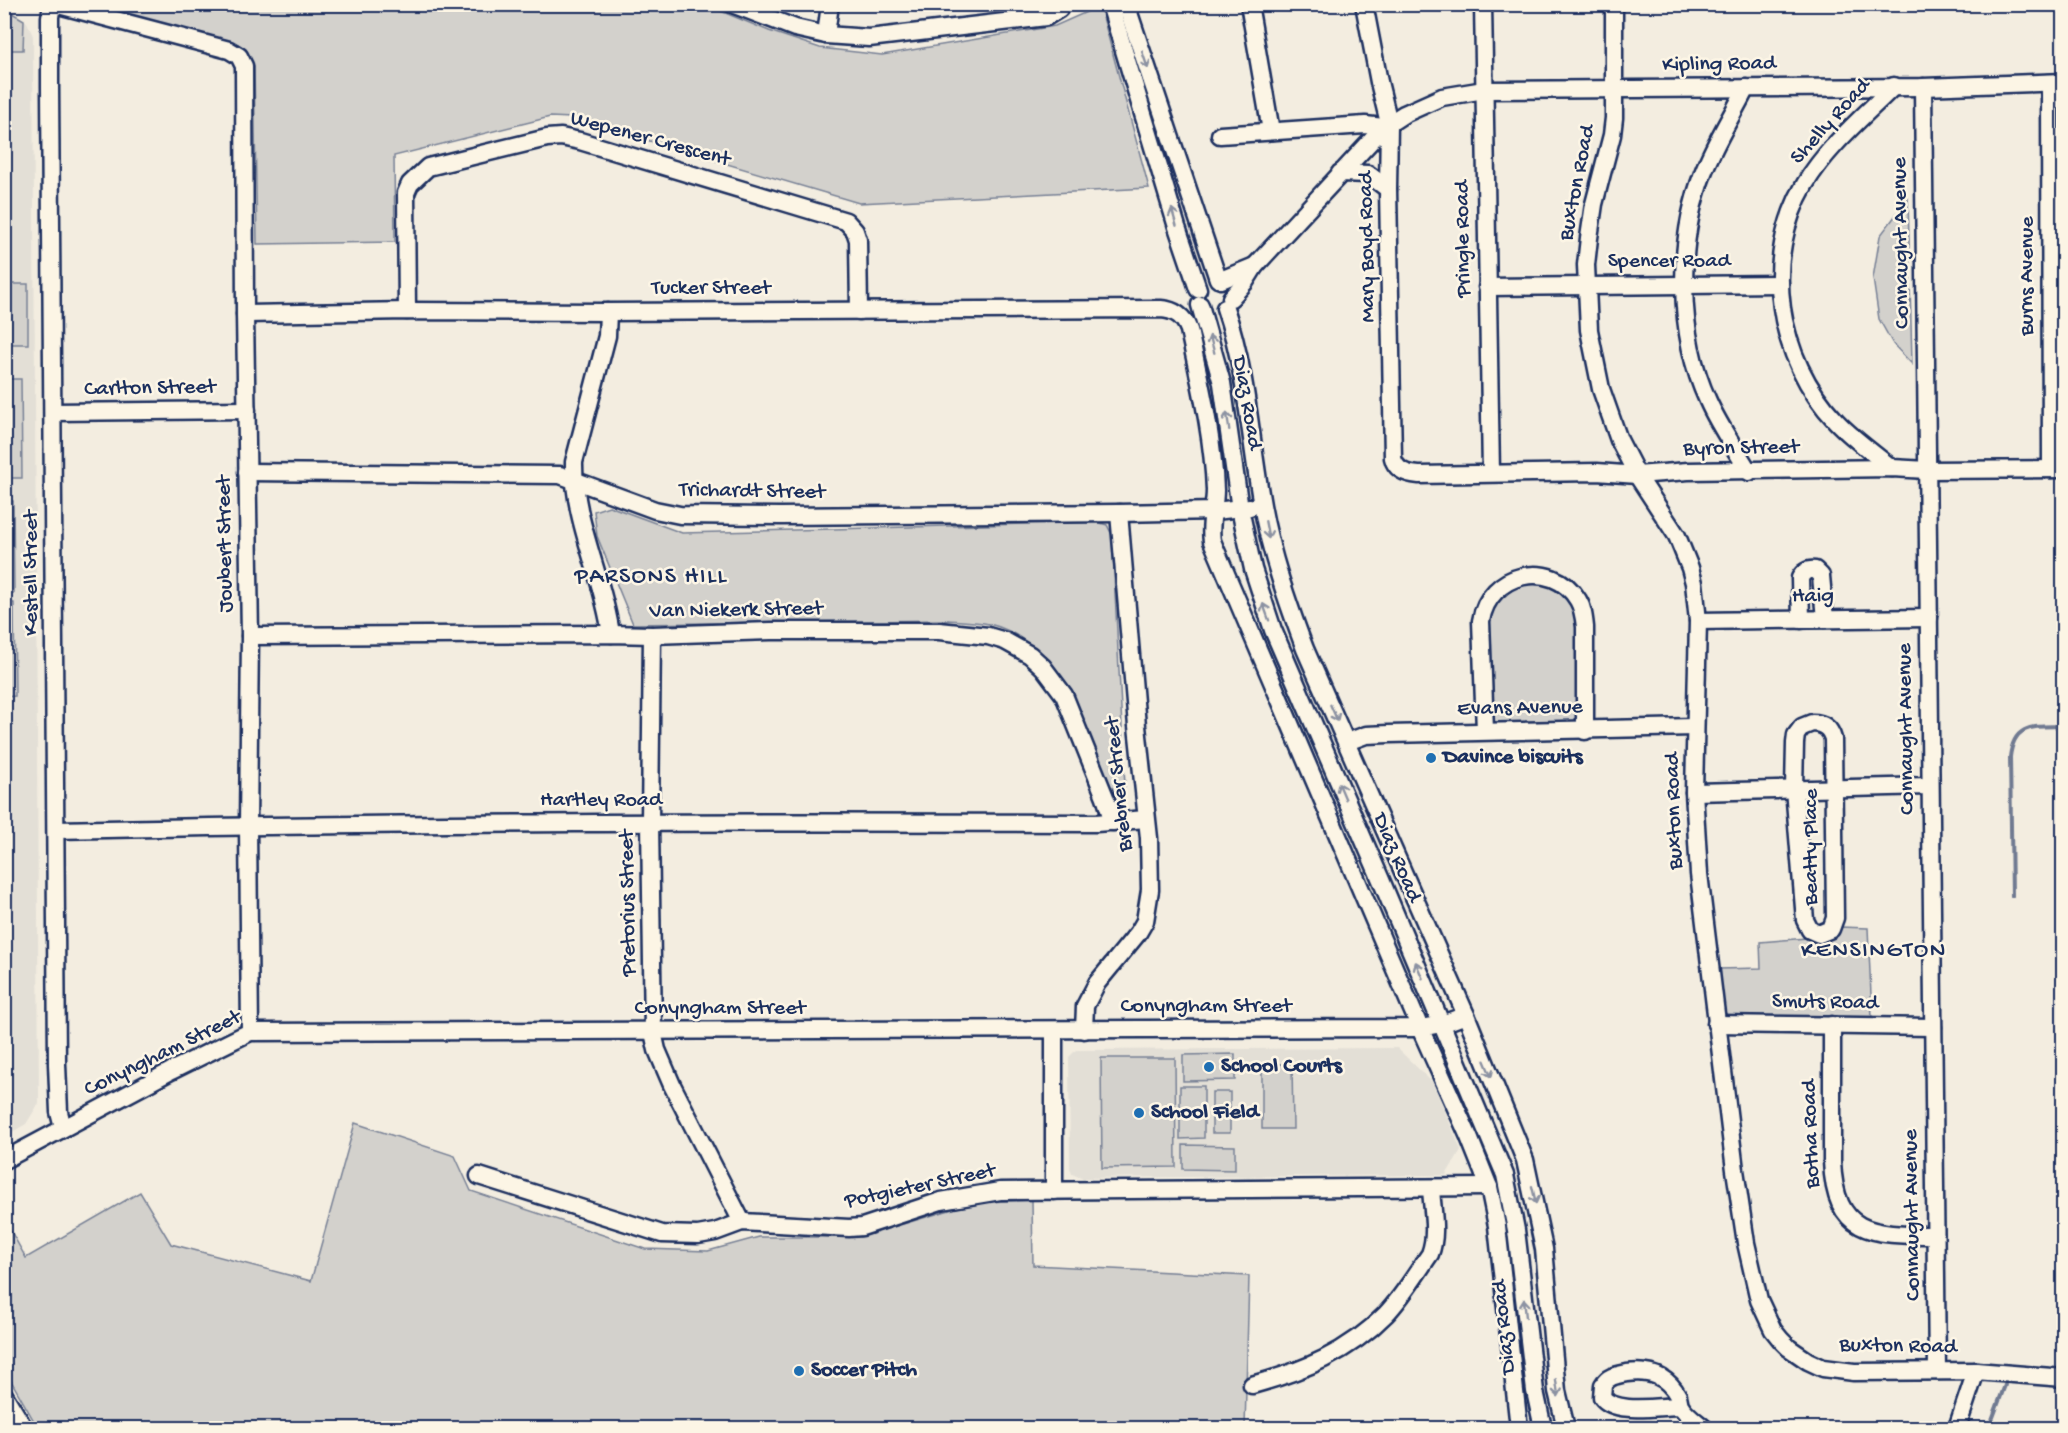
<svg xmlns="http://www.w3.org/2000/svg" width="2068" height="1433" font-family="'Gochi Hand',sans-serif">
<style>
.built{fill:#e3dfd6}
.green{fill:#d3d1cc;stroke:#778095;stroke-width:1.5}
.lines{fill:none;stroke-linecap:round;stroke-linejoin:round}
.stream{stroke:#707a91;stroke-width:4}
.minor-casing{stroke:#1b2f5e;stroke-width:21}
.minor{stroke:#fcf5e5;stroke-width:16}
.oneway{stroke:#8c92a2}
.poi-dot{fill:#1f6fb2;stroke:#fcf5e5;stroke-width:2}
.labels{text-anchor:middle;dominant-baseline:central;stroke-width:5;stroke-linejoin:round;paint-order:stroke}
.street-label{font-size:22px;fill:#1b2f5e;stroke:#fcf5e5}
.poi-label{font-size:22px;font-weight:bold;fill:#1b2f5e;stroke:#fcf5e5;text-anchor:start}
.neighbourhood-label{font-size:24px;letter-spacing:1.5px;fill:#1b2f5e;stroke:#fcf5e5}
</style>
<rect width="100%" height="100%" fill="#f3ede0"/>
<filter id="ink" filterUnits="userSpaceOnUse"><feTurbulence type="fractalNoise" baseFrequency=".0167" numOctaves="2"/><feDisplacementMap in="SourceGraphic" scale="12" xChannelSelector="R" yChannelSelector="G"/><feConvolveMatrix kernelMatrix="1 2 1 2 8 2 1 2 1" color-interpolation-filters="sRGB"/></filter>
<g filter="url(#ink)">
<g class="built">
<polygon points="5,9 27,22 33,36 39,1103 26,1124 5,1136"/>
<polygon points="1397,1048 1433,1083 1461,1150 1446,1175 1081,1178 1072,1174 1070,1168 1069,1057 1076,1050"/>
</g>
<g class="green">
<polygon points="86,5 706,5 769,31 820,48 882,55 1055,26 1100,6 1149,188 859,203 572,118 550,117 394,156 395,242 257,244 254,67 247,51 238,44"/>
<polygon points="5,9 24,20 23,50 5,50"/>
<polygon points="1908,199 1912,364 1893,344 1879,319 1873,278 1880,236"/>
<rect x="5" y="284" width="23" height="60"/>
<polygon points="4,379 21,379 22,478 5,478"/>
<polygon points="4,501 13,501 14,593 5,593"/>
<path d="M 609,506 L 682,533 L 1097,522 L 1107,525 L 1112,535 L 1125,786 C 1121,792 1116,795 1108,791 C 1084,733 1060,640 989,624 C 976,621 961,621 948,620 L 633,624 L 597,536 L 594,511 Z"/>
<polygon points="1547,582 1563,591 1578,611 1577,722 1494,724 1490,711 1489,607 1513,585"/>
<polygon points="4,603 14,603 15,696 5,697"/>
<polygon points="1840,927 1868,928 1872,1018 1730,1019 1724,1011 1719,969 1761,968 1760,942 1807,938 1822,942 1834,937"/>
<polygon points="1235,1054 1235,1080 1183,1081 1183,1055"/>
<polygon points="1101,1058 1175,1058 1176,1167 1102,1168"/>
<polygon points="1262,1064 1292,1064 1293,1129 1262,1129"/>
<polygon points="1180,1086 1204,1086 1204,1138 1180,1139"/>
<rect x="1212" y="1092" width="18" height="41"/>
<polygon points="355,1123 455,1156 471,1191 645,1249 708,1251 759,1237 860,1237 963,1206 983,1202 1032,1200 1033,1265 1249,1276 1245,1428 38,1428 5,1370 4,1219 26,1258 140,1192 171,1244 311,1281"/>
<polygon points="1183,1145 1235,1146 1235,1170 1183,1169"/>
</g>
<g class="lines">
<g class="stream">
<path d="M 2012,896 L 2010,757 C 2014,722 2035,727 2064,726"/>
<polyline points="1989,1428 2005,1385"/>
</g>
<defs>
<g id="minor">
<polyline points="52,4 50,17 50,87 57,1064 59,1112 63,1128"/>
<polyline points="55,4 229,50 239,56 244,66 245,314 250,636 248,826 250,1032"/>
<polyline points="732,4 795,28 826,35 869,38 1046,17 1059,9 1060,4"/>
<polyline points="1110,4 1177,227 1198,289"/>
<polyline points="1126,4 1218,279"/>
<polyline points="1249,4 1271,131"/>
<path d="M 1364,4 L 1379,82 L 1389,123 L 1388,189 L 1393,458 C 1396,471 1407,474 1419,475 L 1597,472 L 1637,475 L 1688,471 L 1892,468 L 1927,470 L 2064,469"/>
<polyline points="1483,4 1491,473"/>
<polyline points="1614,4 1614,118 1612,135 1594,204 1589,238 1586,265 1589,330 1601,389 1619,440 1637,475 1677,536 1690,568 1694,583 1698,621 1694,792 1699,874 1735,1170 1746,1243 1759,1300 1773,1330 1781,1340 1789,1348 1808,1361 1823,1368 1854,1372 1976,1371 2064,1378"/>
<polyline points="826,35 830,4"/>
<polyline points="2050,83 2051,469"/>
<polyline points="1923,87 1937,1371"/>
<path d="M 1746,88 C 1732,116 1714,144 1703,173 C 1677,241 1677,334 1708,401 C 1719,426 1735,448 1749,472"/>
<polyline points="1220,135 1365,125 1384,127"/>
<polyline points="1340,173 1368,174 1388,189"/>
<polyline points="1221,280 1255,266"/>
<polyline points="1487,287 1780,284"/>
<polyline points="1231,298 1245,282 1255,266 1384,127 1404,114 1442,97 1484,90 1923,87 2064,82"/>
<polyline points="1200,305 1222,383 1240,509 1253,569 1273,630 1381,880 1505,1175 1516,1230 1535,1391 1543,1428"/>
<path d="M 1225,308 C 1247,372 1250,438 1262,505 C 1271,555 1287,601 1305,649 L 1466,1015 L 1525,1160 L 1544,1249 L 1557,1391 L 1566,1428"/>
<polyline points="407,311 406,193 410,184 428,167 547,138 561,137 580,141 846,221 855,231 858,240 859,311"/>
<path d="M 608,312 L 607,336 L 574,462 C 573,521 603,576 611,634"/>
<path d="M 245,314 L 407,311 L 608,312 L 1161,309 C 1176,310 1184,317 1189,330 C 1200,383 1213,436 1215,490 C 1215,508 1209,524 1212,541 L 1420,1028 L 1469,1137 L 1489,1187 L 1497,1226 L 1519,1428"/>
<polyline points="53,412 247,410"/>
<path d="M 1892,468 C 1873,453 1853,439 1836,421 C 1777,359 1761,259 1805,184 C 1827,147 1863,117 1894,86"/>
<polyline points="247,472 560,475 655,510 680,515 781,516 1119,513 1215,511 1250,507"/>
<path d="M 1801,620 L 1800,578 C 1804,571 1808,569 1815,570 L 1821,576 L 1825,619"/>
<polyline points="1698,621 1929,618"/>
<polyline points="652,635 650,823 653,1032 657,1050 672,1085 742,1222"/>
<polyline points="250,636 611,634 652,635 771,631 939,631 988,636 1005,641 1030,655 1043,667 1064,695 1105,797 1113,822"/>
<path d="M 1812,723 C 1823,723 1830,728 1833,739 L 1835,918 L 1831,929 L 1819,934 L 1810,930 L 1805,920 L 1794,789 L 1795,743 L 1796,735 L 1802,727 Z"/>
<path d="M 1485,731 L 1481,621 C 1488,573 1552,557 1578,600 C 1583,608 1584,618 1585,627 L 1585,731"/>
<polyline points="1347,742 1366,735 1389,734 1694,727"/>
<polyline points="1694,792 1930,786"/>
<path d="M 56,830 C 403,822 749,822 1096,823 L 1146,819"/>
<polyline points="1716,1024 1933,1027"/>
<path d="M 1832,1025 L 1832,1161 C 1835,1236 1872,1235 1935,1235"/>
<polyline points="1054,1030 1054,1191"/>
<polyline points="1084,1030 1085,1006 1097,983 1138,933 1145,921 1150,890 1149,838 1137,726 1119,513"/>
<polyline points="4,1160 171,1071 250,1032 1420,1028 1442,1024 1466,1015"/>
<polyline points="479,1176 662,1234 698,1235 715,1232 742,1222 849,1228 862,1227 941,1201 1000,1191 1489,1187"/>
<path d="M 1252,1385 C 1303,1371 1348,1353 1386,1314 C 1403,1296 1416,1274 1430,1254 C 1438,1233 1432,1210 1431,1188"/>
<polyline points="4,1395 24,1428"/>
<path d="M 1681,1406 C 1660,1406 1615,1415 1602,1397 L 1603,1385 C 1608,1376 1617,1375 1627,1373 C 1649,1370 1667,1375 1678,1396 C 1679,1399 1679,1402 1680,1405 C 1685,1414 1697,1422 1704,1428"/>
<polyline points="1957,1428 1976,1371"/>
</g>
</defs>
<use href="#minor" class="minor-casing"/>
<use href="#minor" class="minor"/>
</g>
<defs><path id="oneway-shaft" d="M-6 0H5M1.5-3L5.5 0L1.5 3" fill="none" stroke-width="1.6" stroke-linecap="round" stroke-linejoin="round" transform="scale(1.5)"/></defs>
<g class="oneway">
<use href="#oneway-shaft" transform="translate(1145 60) rotate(71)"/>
<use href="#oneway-shaft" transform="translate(1174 217) rotate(-106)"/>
<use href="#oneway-shaft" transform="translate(1212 344) rotate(-105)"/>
<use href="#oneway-shaft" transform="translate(1228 421) rotate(-98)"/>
<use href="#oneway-shaft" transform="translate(1267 530) rotate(79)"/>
<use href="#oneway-shaft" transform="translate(1266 612) rotate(-110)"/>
<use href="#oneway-shaft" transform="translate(1334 713) rotate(66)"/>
<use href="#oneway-shaft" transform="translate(1342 791) rotate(-113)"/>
<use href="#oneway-shaft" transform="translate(1419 970) rotate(-113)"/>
<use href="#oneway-shaft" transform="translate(1488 1069) rotate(67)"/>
<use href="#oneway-shaft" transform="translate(1534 1195) rotate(77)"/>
<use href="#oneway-shaft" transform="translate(1525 1308) rotate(-96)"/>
<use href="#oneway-shaft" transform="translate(1557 1388) rotate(82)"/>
</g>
</g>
<g class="poi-dot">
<circle cx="1431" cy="758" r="6"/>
<circle cx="1209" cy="1067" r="6"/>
<circle cx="1139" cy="1113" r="6"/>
<circle cx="799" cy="1371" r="6"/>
</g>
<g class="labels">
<g class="street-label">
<text transform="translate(1719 65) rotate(-1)">Kipling Road</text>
<text transform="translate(1831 122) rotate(-48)">Shelly Road</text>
<text transform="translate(650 140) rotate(15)">Wepener Crescent</text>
<text transform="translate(1578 183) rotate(-79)">Buxton Road</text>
<text transform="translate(1464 239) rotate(-91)">Pringle Road</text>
<text transform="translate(1902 243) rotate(-91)">Connaught Avenue</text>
<text transform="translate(1368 247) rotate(-91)">Mary Boyd Road</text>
<text x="1669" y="262">Spencer Road</text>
<text transform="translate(2028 276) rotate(-90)">Burns Avenue</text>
<text x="711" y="289">Tucker Street</text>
<text transform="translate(150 389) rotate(-1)">Carlton Street</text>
<text transform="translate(1246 403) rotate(80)">Diaz Road</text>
<text transform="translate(1741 449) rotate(-1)">Byron Street</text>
<text transform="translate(752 492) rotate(1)">Trichardt Street</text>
<text transform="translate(226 544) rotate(-91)">Joubert Street</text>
<text transform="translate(32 573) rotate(-90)">Kestell Street</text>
<text transform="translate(1813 597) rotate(-1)">Haig</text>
<text transform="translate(736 611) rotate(-1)">Van Niekerk Street</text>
<text transform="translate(1520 709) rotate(-1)">Evans Avenue</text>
<text transform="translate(1907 729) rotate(-91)">Connaught Avenue</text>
<text transform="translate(1120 784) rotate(-96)">Brebner Street</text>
<text x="601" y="801">Hartley Road</text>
<text transform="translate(1675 811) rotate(-92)">Buxton Road</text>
<text transform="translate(1812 847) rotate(-90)">Beatty Place</text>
<text transform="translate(1396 858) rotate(67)">Diaz Road</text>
<text transform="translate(629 903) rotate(-91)">Pretorius Street</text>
<text transform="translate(1825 1003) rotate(1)">Smuts Road</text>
<text x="1206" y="1007">Conyngham Street</text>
<text x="720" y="1009">Conyngham Street</text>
<text transform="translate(163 1054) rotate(-26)">Conyngham Street</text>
<text transform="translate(1812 1134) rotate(-92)">Botha Road</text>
<text transform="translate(920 1187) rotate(-12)">Potgieter Street</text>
<text transform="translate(1913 1215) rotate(-91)">Connaught Avenue</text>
<text transform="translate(1505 1327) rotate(-96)">Diaz Road</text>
<text transform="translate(1898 1347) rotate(1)">Buxton Road</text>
</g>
<g class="poi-label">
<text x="1443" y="758">Davince biscuits</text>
<text x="1221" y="1067">School Courts</text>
<text x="1151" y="1113">School Field</text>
<text x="811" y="1371">Soccer Pitch</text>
</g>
<g class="neighbourhood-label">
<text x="651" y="577">PARSONS HILL</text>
<text x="1874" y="951">KENSINGTON</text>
</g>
</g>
<rect width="2068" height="1433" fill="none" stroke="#fcf5e5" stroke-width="24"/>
<rect x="12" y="12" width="2044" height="1409" fill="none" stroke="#1b2f5e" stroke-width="2" filter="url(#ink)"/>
</svg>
